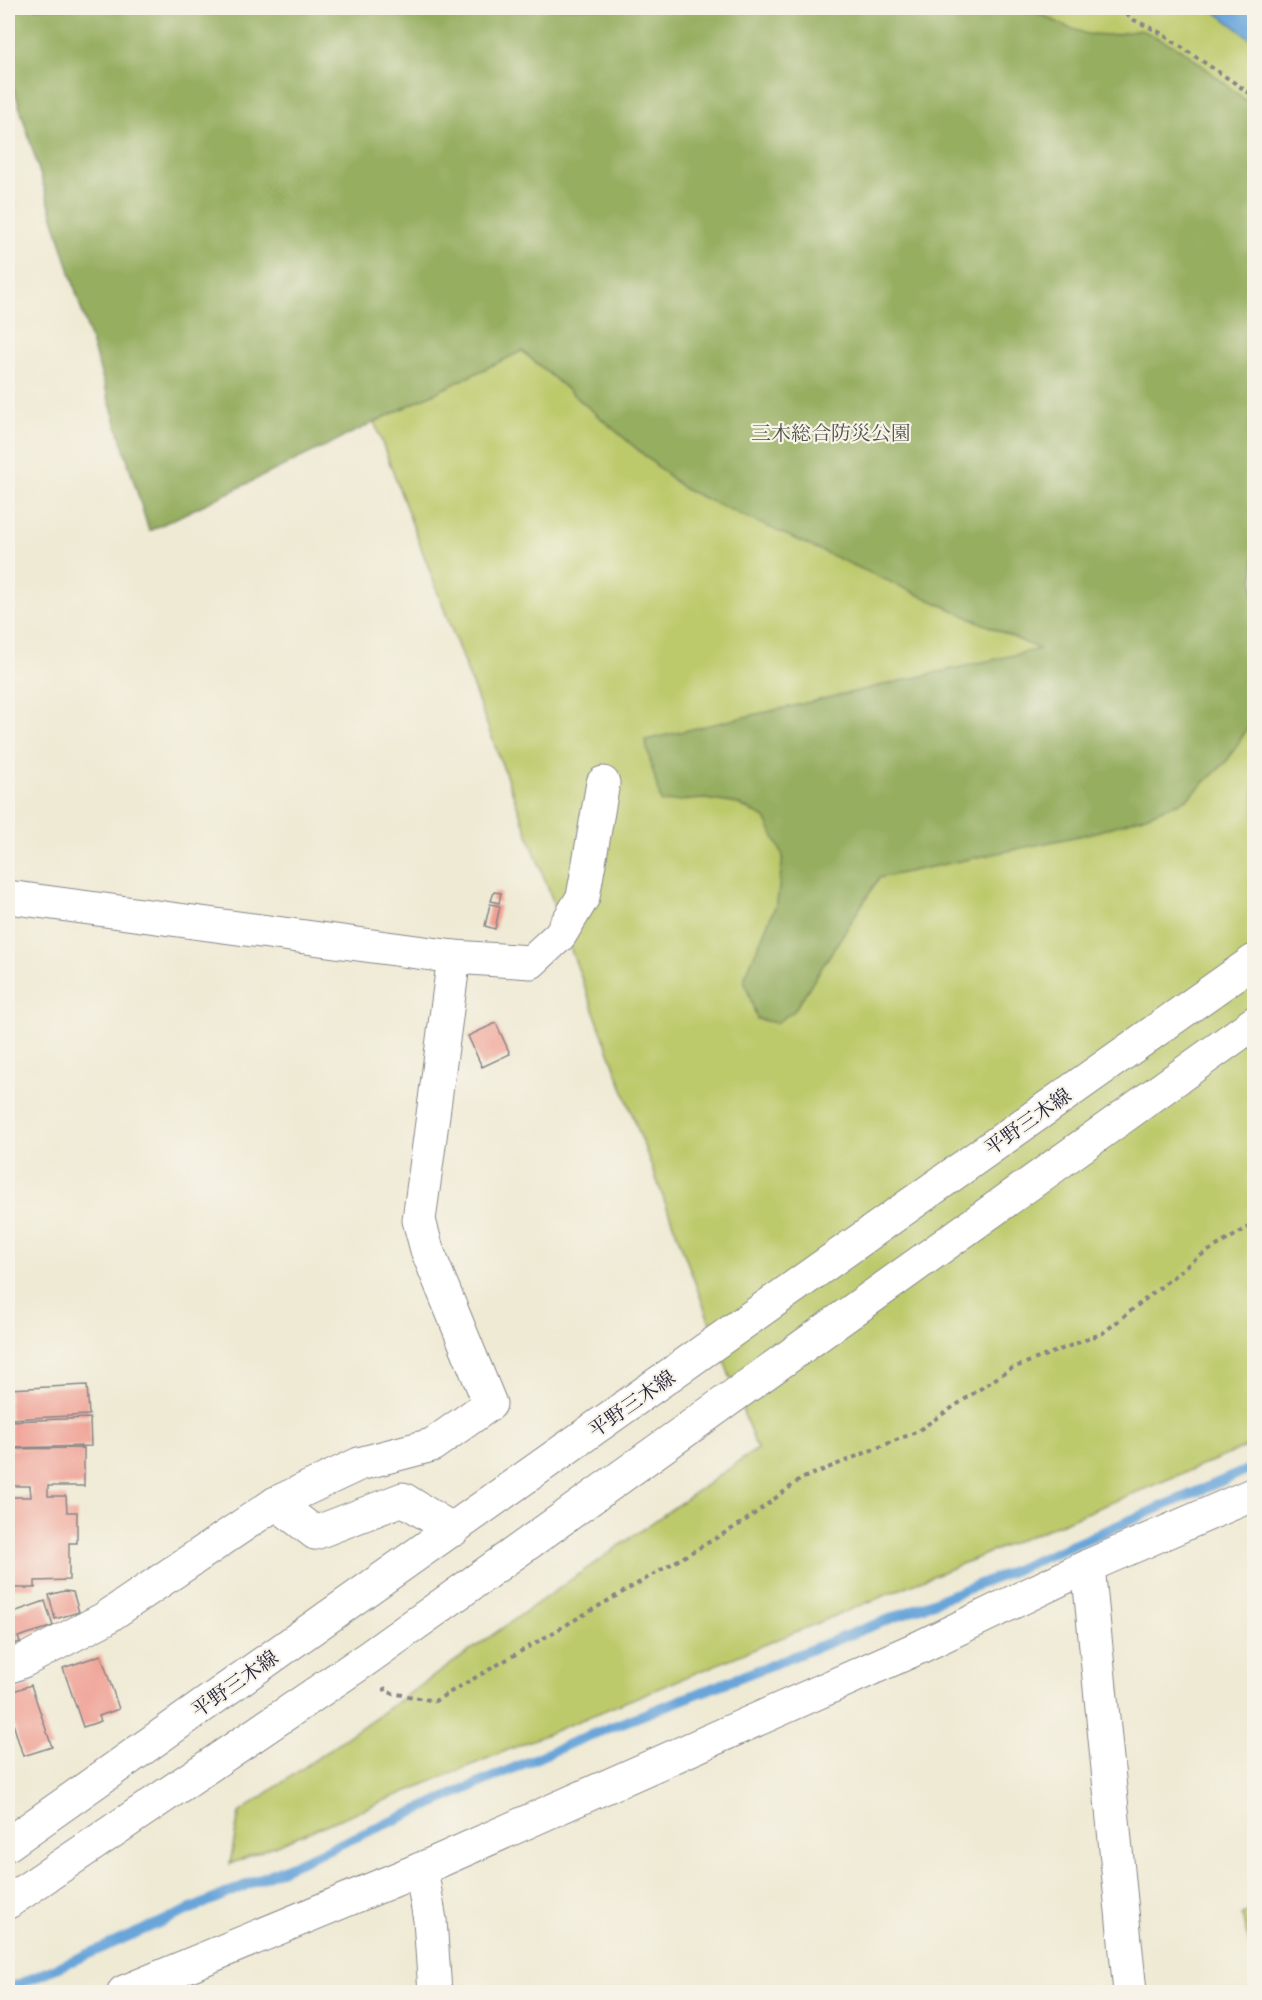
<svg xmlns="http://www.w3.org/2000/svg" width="1262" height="2000" font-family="Cardo,'Noto Serif JP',serif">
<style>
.green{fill:#bdca6c;stroke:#707654;stroke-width:1.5}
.forest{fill:#96ae60;stroke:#5c684e;stroke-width:1.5}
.water{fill:#69a5d9;stroke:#46648a;stroke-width:1.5}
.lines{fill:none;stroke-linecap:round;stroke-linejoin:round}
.stream{stroke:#69a5d9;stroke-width:10}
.building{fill:#f0a094}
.minor-casing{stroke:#888688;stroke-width:35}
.primary-casing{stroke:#888688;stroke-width:35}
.path{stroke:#888688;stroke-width:4;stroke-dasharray:4.5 4.5;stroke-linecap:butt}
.minor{stroke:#fff;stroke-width:33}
.primary{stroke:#fff;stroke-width:33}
.labels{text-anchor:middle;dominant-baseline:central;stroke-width:4.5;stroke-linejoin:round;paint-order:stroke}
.park-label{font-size:20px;fill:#50544a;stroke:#f7f3e8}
.street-label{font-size:20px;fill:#22223b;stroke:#f7f3e8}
</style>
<rect width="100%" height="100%" fill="#f7f3e8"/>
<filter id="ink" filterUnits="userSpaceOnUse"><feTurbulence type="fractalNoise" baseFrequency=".0167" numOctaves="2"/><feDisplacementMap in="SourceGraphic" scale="12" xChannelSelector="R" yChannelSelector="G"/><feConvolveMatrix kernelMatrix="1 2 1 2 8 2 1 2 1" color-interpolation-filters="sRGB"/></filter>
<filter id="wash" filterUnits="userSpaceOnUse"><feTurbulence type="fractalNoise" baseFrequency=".008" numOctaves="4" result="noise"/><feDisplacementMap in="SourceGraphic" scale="24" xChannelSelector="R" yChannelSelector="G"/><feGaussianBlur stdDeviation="1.35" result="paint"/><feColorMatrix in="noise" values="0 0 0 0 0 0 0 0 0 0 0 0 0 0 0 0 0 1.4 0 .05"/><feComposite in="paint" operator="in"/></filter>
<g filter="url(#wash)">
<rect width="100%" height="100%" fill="#efead4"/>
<g class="green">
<polygon points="220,8 1254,8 1254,1444 230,1864 239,1813 757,1449"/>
<polygon points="1254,1906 1254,1961 1242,1916"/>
</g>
<polygon class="forest" points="11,8 1028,8 1067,27 1087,34 1112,35 1140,30 1148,33 1184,51 1254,107 1254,718 1227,761 1187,799 1143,817 1093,833 879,878 794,1011 776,1023 757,1019 744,979 777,902 783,856 765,818 738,804 705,799 661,802 645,740 1039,649 684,489 522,351 149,531 8,69"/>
<polygon class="water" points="1210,8 1254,8 1254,41"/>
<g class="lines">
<polyline class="stream" points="8,1989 578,1740 1003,1575 1254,1467"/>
</g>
<g id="blocks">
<g class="building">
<polygon points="494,892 501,893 499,903 491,901"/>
<polygon points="490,904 500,906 495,929 485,926"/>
<polygon points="496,1023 510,1054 482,1067 468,1036"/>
<polygon points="87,1385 89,1415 10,1419 9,1389"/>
<polygon points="90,1418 91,1446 11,1448 10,1421"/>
<polygon points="84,1448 84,1486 48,1486 48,1496 66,1496 67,1512 77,1512 77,1543 69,1543 69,1580 35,1581 35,1588 9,1588 8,1497 31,1497 30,1486 8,1486 8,1449"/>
<polygon points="64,1591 73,1592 79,1612 55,1619 49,1595"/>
<polygon points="45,1601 53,1626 18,1637 20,1642 8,1646 8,1614"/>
<polygon points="101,1655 119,1709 99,1716 101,1721 83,1727 63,1668"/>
<polygon points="31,1685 52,1747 23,1756 8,1707 8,1693"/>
</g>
</g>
</g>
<g filter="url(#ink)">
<use href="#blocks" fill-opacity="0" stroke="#888688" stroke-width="1.5"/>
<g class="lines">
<defs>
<g id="minor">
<polyline points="8,897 454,957 531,962 560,935 583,897 603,783"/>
<polyline points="276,1503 315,1533 403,1499 453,1530"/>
<polyline points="1088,1566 1130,1992"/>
<polyline points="8,1667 23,1661 104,1619 276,1503 359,1464 432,1445 490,1404 427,1250 419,1220 454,957"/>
<polyline points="421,1869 430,1920 435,1992"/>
<polyline points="124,1992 421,1869 920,1647 1088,1566 1254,1494"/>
</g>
<g id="primary">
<polyline points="8,1844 1254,961"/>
<polyline points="8,1902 368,1658 1254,1023"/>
</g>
</defs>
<use href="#minor" class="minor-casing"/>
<use href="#primary" class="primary-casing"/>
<g class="path">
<polyline points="1119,8 1134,20 1159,32 1254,96"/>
<polyline points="384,1687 386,1692 435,1701 742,1523 801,1479 916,1432 1010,1369 1103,1333 1198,1257 1254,1224"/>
</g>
<use href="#minor" class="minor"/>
<use href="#primary" class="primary"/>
</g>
</g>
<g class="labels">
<g class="park-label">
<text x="831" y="433">三木総合防災公園</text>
</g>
<g class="street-label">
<text transform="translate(1028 1122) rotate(-35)">平野三木線</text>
<text transform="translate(632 1404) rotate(-35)">平野三木線</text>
<text transform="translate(235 1684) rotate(-35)">平野三木線</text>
</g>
</g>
<rect width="1262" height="2000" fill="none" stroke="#f7f3e8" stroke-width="30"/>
</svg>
